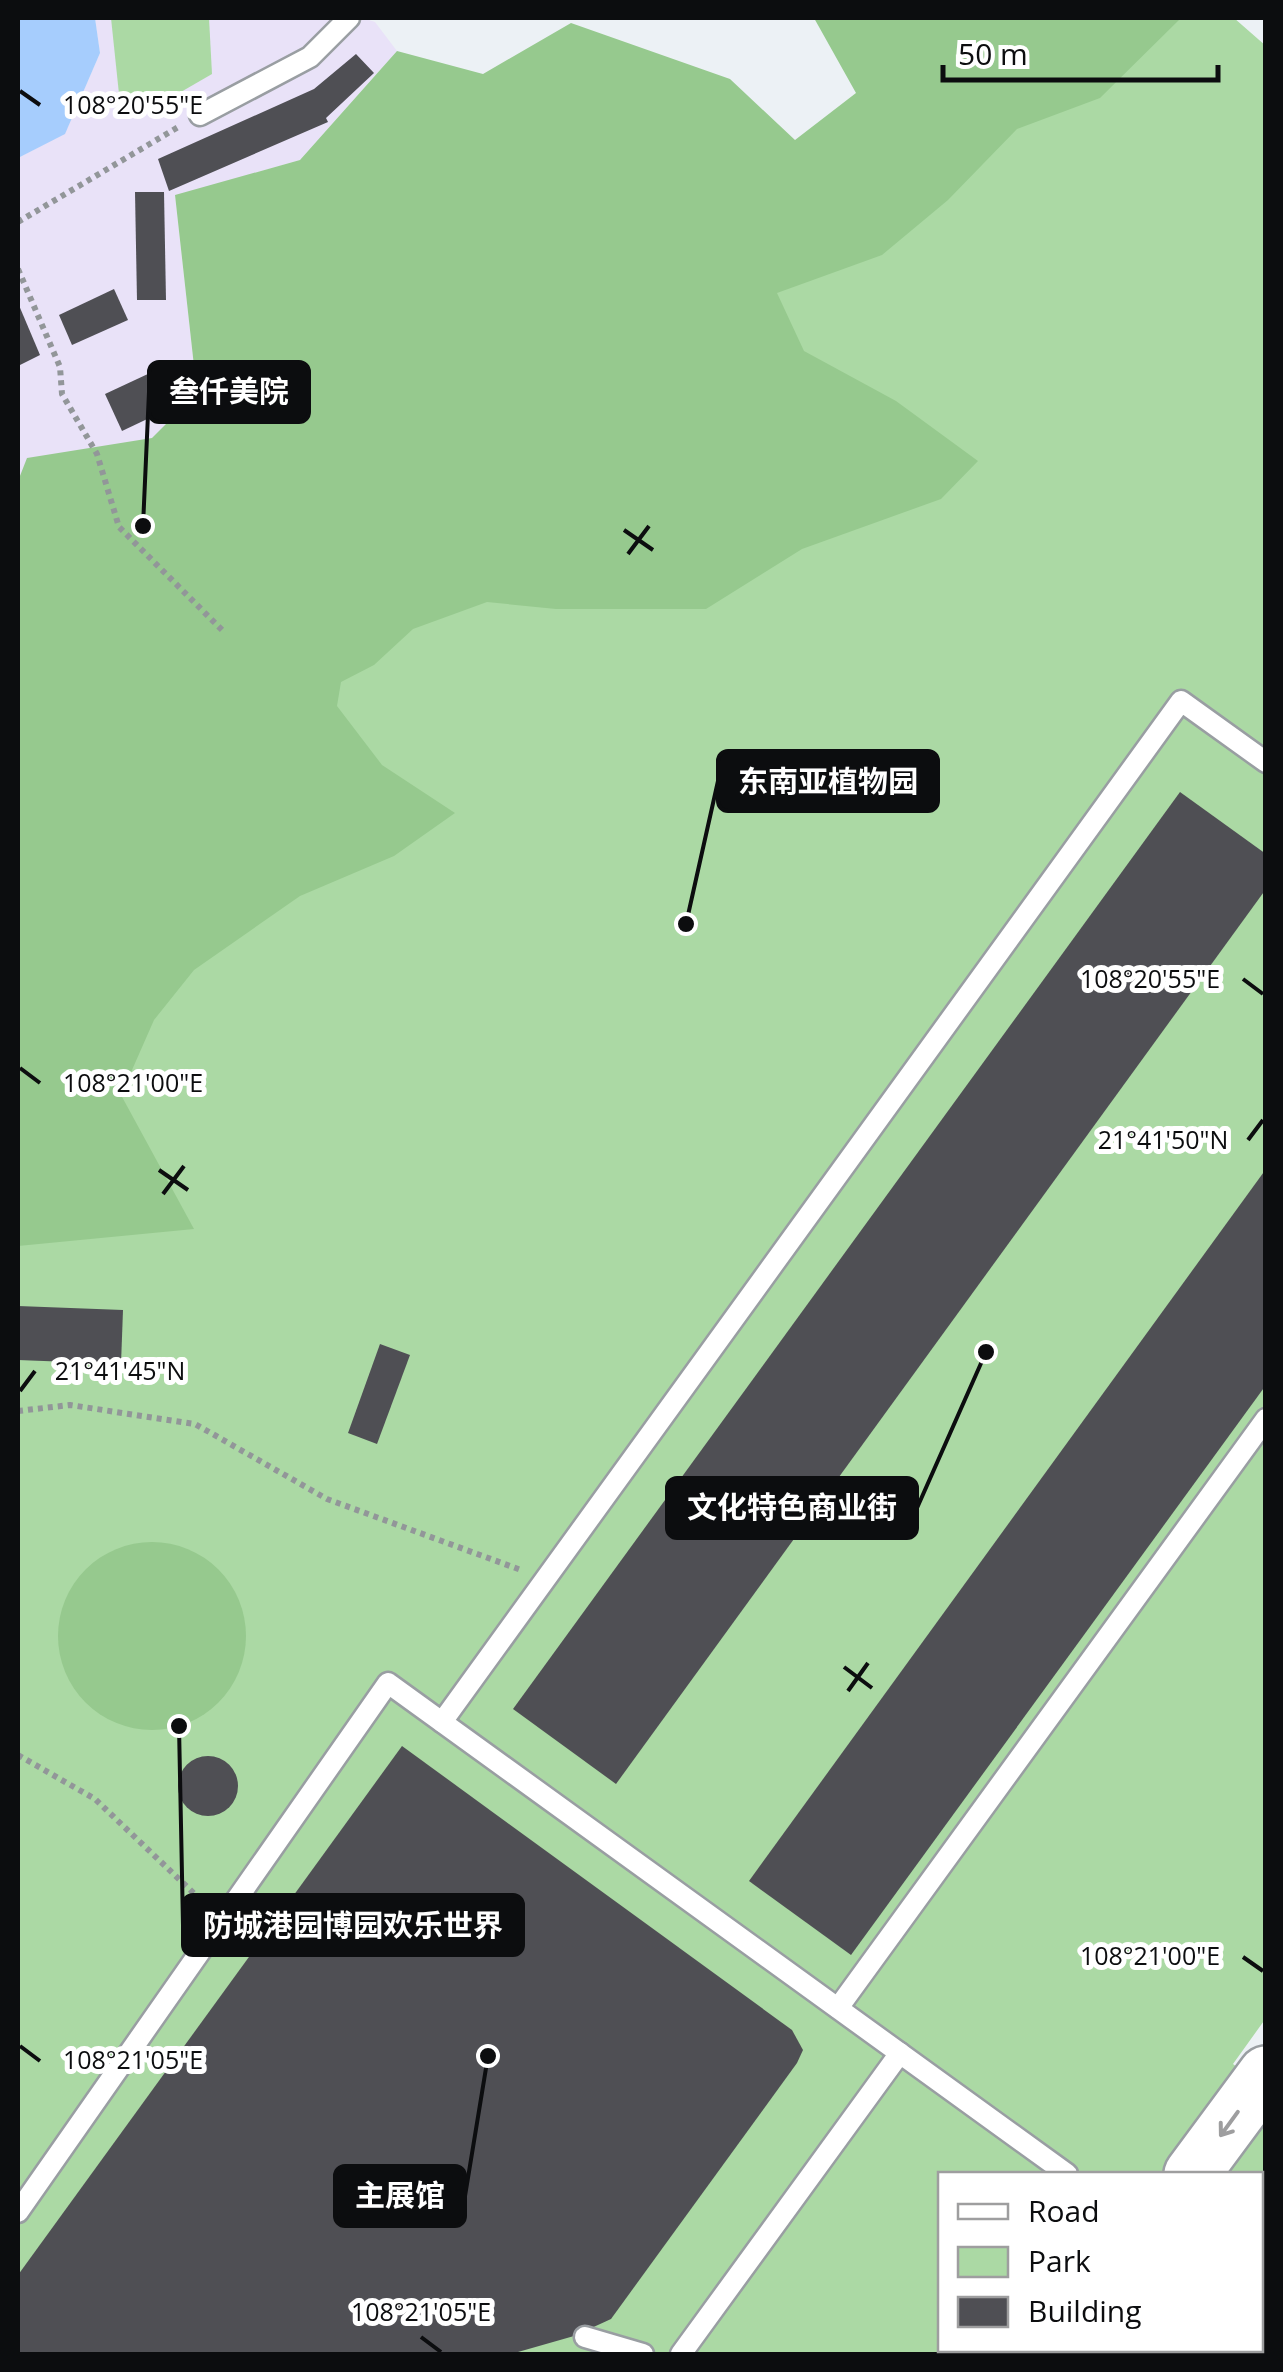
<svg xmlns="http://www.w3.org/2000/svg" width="1283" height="2372" font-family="'Open Sans','Noto Sans SC',sans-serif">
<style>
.commercial{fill:#e9e2f8}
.green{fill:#abd9a4;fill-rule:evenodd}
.forest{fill:#96c98e}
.water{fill:#a6cdfd}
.building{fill:#4f4f54}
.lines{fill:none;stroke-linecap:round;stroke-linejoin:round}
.service-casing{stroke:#999ea2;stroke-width:25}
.secondary-casing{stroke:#999ea2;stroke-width:60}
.path{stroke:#929699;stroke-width:6;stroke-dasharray:5 5;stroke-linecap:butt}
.service{stroke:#fff;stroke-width:20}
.secondary{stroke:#fff;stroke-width:55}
.oneway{stroke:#9e9e9f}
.ticks{fill:none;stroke:#0c0d0f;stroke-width:4}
.ticks-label{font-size:25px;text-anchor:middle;fill:#0c0d0f;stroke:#fff;stroke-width:10;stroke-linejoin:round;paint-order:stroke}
.leader{fill:none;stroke:#0c0d0f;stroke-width:4}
.callout-dot{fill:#0c0d0f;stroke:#fff;stroke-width:4}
.callout{fill:#0c0d0f;stroke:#0c0d0f;stroke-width:4}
.callout-label{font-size:30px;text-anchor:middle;font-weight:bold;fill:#fff}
</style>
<rect width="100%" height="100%" fill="#ecf1f5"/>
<polygon class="commercial" points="95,18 363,18 375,22 397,51 300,160 175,196 197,393 18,700 18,158 65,133 100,53"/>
<g class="green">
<polygon points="111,18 209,18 212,74 148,111 119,94"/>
<path d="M 1091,18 L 1234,18 L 1266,46 L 1266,2018 L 1233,2064 L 1265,2089 L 1265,2354 L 18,2354 L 18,957 L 355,637 ZM 941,2174 L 1260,2174 L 1260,2350 L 941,2350 Z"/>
</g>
<g class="forest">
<polygon points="814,18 1181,18 1100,98 1017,129 948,200 882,255 777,293 804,351 896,401 978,461 941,499 802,549 706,609 556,609 487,602 413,629 374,665 341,682 337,706 382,765 455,813 394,856 300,896 194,970 154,1020 121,1095 194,1229 18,1246 18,481 27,458 152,438 197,393 175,195 300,160 397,51 483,74 571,23 730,79 795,140 856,93"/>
<circle cx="152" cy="1636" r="94"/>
</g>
<polygon class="water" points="18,18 95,18 100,53 65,134 18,158"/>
<g class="building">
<polygon points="356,54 374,73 326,118 328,122 169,191 158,159 314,89"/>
<polygon points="135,192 164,192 166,300 137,300"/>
<polygon points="114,289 128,320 72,345 59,315"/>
<polygon points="18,303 40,355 18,366"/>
<polygon points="165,366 181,403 122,431 105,394"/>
<polygon points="1180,792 1266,854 1266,889 616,1784 513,1709"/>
<polygon points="1266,1169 1266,1385 851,1955 749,1881"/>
<polygon points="18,1306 123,1310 121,1364 18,1360"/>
<polygon points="380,1344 410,1355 377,1444 348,1433"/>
<polygon points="402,1746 792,2030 803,2050 797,2063 611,2319 574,2336 511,2354 18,2354 18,2275"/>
<circle cx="208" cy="1786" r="30"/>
</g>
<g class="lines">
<defs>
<g id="service">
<polyline points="200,115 310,57 349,18"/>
<polyline points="442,1722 1181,701 1266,762"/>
<polyline points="838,2008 1266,1419"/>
<polyline points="18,2212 388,1683 1067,2174"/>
<polyline points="585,2337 643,2354"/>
<polyline points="681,2354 900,2053"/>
</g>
<g id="secondary">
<polyline points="1192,2174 1266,2074"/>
<polyline points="1260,2248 1266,2241"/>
<polyline points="1061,2354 1065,2350"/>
<polyline points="1183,2354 1187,2350"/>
</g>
</defs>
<use href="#service" class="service-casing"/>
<use href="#secondary" class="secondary-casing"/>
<g class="path">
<polyline points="18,222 180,126"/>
<polyline points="18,269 60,367 62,394 97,454 119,527 223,631"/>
<polyline points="18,1411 70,1405 195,1424 327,1499 521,1570"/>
<polyline points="18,1755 95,1799 204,1903"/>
</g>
<use href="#service" class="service"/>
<use href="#secondary" class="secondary"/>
</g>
<defs><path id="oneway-shaft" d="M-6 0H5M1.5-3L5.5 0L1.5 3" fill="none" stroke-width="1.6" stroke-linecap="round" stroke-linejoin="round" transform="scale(2.5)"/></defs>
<use class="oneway" href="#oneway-shaft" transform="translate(1229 2124) rotate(126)"/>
<path class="ticks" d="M 20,91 L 40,105M 624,530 L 653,550M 628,554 L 649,526M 1243,979 L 1263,994M 20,1068 L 40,1083M 1248,1140 L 1263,1120M 159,1170 L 188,1190M 163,1194 L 184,1166M 20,1391 L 35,1371M 844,1667 L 872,1688M 848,1691 L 868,1663M 1243,1957 L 1263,1971M 20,2046 L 40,2061M 421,2337 L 441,2352"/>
<g class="ticks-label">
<text x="133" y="114">108°20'55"E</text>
<text x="1150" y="988">108°20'55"E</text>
<text x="133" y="1092">108°21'00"E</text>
<text x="1163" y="1149">21°41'50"N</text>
<text x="120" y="1380">21°41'45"N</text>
<text x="1150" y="1965">108°21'00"E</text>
<text x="133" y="2069">108°21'05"E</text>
<text x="421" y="2321">108°21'05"E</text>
</g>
<path class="leader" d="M143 526L149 392M686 924L718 781M986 1352L917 1508M179 1726L183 1925M488 2056L465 2196"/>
<g class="callout-dot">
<circle cx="143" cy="526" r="10"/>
<circle cx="686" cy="924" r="10"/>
<circle cx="986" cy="1352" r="10"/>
<circle cx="179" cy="1726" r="10"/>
<circle cx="488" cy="2056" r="10"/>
</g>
<g class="callout">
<rect x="149" y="362" width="160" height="60" rx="10"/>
<rect x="718" y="751" width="220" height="60" rx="10"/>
<rect x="667" y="1478" width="250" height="60" rx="10"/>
<rect x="183" y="1895" width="340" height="60" rx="10"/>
<rect x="335" y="2166" width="130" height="60" rx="10"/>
</g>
<g class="callout-label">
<text x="229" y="402">叁仟美院</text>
<text x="828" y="792">东南亚植物园</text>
<text x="792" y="1518">文化特色商业街</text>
<text x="353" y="1936">防城港园博园欢乐世界</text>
<text x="400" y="2206">主展馆</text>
</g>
<rect width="1283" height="2372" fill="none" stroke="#0c0d0f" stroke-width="40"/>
<rect x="938" y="2172" width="325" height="180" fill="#ffffff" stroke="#9e9e9f" stroke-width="2.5"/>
<rect x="958" y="2204" width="50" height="15" fill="#ffffff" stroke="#9e9e9f" stroke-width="2.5"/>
<text x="1028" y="2222" font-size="30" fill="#0c0d0f">Road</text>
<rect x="958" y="2247" width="50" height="30" fill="#abd9a4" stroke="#9e9e9f" stroke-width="2.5"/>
<text x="1028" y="2272" font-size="30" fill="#0c0d0f">Park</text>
<rect x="958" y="2297" width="50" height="30" fill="#4f4f54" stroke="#9e9e9f" stroke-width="2.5"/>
<text x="1028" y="2322" font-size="30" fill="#0c0d0f">Building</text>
<path d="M943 65v15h275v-15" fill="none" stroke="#0c0d0f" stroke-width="5"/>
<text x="958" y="65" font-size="30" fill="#0c0d0f" stroke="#ffffff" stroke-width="8" paint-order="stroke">50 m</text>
</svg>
